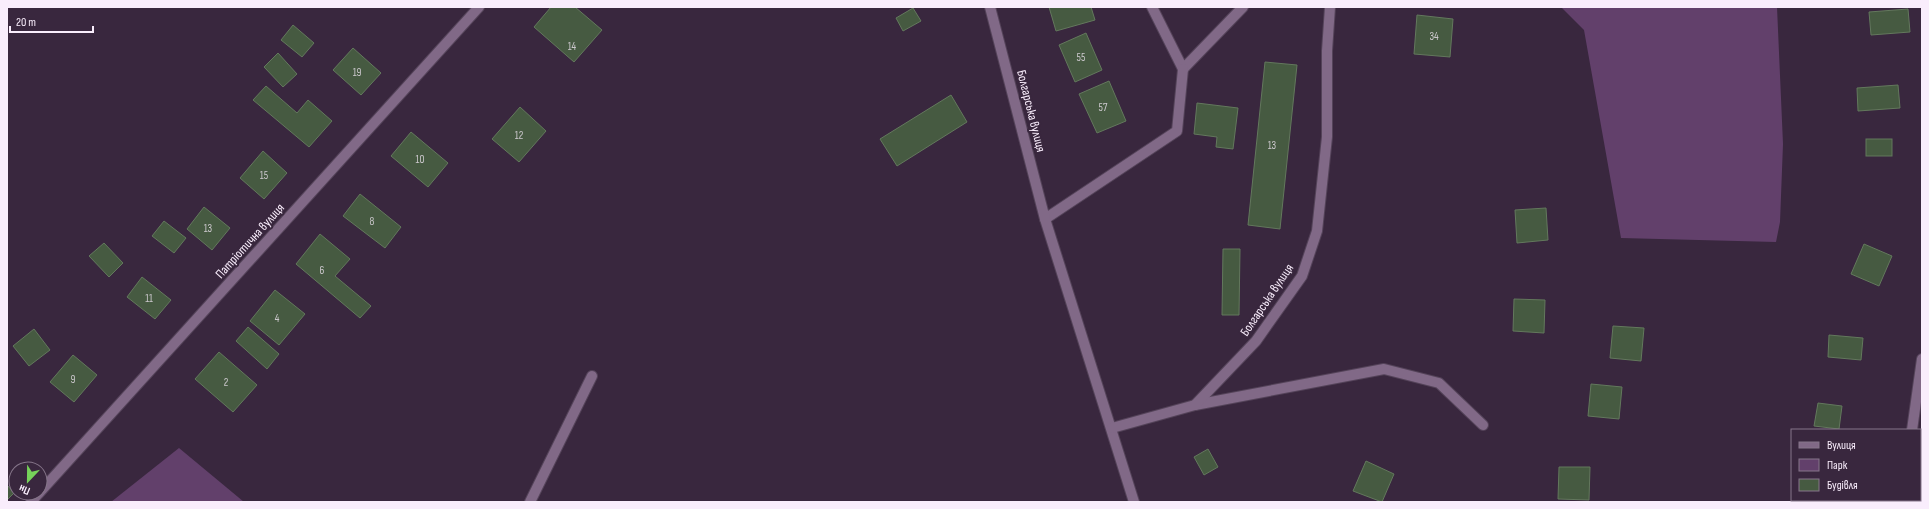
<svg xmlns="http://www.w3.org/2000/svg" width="1929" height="509" font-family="'Sofia Sans Condensed',sans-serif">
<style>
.green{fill:#62406b}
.building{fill:#465a41;stroke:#63785d}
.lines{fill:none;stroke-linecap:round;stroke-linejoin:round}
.lane-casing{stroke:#544359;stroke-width:12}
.street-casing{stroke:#544359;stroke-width:12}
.lane{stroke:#816987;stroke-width:10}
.street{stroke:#816987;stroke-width:10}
.labels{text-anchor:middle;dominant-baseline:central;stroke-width:4;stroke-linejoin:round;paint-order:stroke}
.number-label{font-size:11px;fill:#ccc8cd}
.street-label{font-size:13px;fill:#f9edfc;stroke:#39273e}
</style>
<rect width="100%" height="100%" fill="#39273e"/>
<g class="green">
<polygon points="1561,7 1777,7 1783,144 1780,222 1776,242 1621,238 1584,30"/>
<polygon points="179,448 244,502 111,502"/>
</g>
<g class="building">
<polygon points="551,7 575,7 602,30 574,62 534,27"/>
<polygon points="1049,7 1091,7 1095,20 1056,31"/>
<polygon points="913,8 921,21 903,31 896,18"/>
<polygon points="1908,9 1910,32 1871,35 1869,12"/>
<polygon points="1417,15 1453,19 1450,57 1414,54"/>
<polygon points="293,25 314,43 302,57 281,40"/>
<polygon points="1086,33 1102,70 1075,82 1059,45"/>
<polygon points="353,48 381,73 361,95 333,70"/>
<polygon points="278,53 297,74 283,87 264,67"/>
<polygon points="1265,62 1297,65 1280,229 1248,225"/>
<polygon points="1109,81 1126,121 1097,133 1079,94"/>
<polygon points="1898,85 1900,108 1858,111 1857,88"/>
<polygon points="266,86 297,113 308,100 332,121 309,147 253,100"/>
<polygon points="951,95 967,122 897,166 880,139"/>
<polygon points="1197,103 1238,108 1233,149 1216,147 1217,137 1194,134"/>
<polygon points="520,107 546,131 519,162 492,139"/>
<polygon points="411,132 448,163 428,187 391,156"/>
<rect x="1866" y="139" width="26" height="17"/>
<polygon points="263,151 287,173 264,199 240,178"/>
<polygon points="360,194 401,227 385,248 343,216"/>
<polygon points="204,207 230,228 212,250 187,229"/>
<polygon points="1546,208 1548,240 1517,243 1515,210"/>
<polygon points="164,221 186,238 174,253 152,236"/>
<polygon points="320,234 350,259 335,276 371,306 360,318 296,264"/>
<polygon points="104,243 123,263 109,277 89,256"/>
<polygon points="1864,244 1892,256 1879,286 1851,274"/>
<polygon points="1223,249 1240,249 1239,315 1222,315"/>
<polygon points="142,277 171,300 155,319 127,297"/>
<polygon points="275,290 305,314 279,345 250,321"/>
<polygon points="1514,299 1545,300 1544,333 1513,331"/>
<polygon points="1613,326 1644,328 1641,361 1610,358"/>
<polygon points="248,327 279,354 267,369 236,341"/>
<polygon points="34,329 50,350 29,366 13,346"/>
<polygon points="1829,335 1863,338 1861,360 1828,357"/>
<polygon points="219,352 257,385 233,412 195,379"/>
<polygon points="73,355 97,375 74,402 50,382"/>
<polygon points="1591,384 1622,387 1619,419 1588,416"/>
<polygon points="1818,403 1842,406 1839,429 1814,426"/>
<polygon points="1208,449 1218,467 1204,475 1194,457"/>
<polygon points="1366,461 1394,474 1382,502 1353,491"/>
<polygon points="1559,467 1590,467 1589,500 1558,499"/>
<polygon points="7,485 14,493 7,500"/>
<rect x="1812" y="500" width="27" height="2"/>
</g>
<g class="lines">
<defs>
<g id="lane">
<polyline points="1152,7 1183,69 1243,7"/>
<polyline points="1045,219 1177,131 1183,69"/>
<polyline points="1195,405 1384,369 1439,383 1483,425"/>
<polyline points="530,502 592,376"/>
</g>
<g id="street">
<polyline points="990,7 1045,219 1134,502"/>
<polyline points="1112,428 1195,405 1256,341 1302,276 1317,231 1327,137 1327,51 1330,7"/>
<polyline points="1912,430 1922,359"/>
<polyline points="40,492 479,7"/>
<polyline points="31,502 39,493"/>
<polyline points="1902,502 1903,500"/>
</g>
</defs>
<use href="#lane" class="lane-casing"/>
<use href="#street" class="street-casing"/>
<use href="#lane" class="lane"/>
<use href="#street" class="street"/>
</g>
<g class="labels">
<g class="number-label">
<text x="1434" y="36">34</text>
<text x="572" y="46">14</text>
<text x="1081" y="57">55</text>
<text x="357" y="72">19</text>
<text x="1103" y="107">57</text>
<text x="519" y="135">12</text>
<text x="1272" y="145">13</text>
<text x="420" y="159">10</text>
<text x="264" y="175">15</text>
<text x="372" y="221">8</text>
<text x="208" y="228">13</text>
<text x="322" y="270">6</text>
<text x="149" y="298">11</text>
<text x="277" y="318">4</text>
<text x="73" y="379">9</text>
<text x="226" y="382">2</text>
</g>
<g class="street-label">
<text transform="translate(1031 111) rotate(76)">Болгарська вулиця</text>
<text transform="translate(250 241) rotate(-48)">Патріотична вулиця</text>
<text transform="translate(1267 300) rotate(-56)">Болгарська вулиця</text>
</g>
</g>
<rect width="1929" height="509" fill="none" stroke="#f9edfc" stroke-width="16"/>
<rect x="1791" y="429" width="130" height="72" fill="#39273e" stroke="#86768a"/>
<rect x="1799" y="442" width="20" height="6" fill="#816987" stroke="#86768a"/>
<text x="1827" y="449" font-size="12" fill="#f9edfc">Вулиця</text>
<rect x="1799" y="459" width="20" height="12" fill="#62406b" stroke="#86768a"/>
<text x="1827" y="469" font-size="12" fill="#f9edfc">Парк</text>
<rect x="1799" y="479" width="20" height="12" fill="#465a41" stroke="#86768a"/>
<text x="1827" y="489" font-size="12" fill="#f9edfc">Будівля</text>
<g transform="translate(28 481) rotate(202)"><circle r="19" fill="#39273e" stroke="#86768a"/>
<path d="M0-3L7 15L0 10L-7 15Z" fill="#76d25a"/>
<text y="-6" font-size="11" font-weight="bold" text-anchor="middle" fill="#f9edfc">Пн</text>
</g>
<path d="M10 26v6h83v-6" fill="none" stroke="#f9edfc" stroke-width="2"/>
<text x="16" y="26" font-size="12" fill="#f9edfc" stroke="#39273e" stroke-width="3" paint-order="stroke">20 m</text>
</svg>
